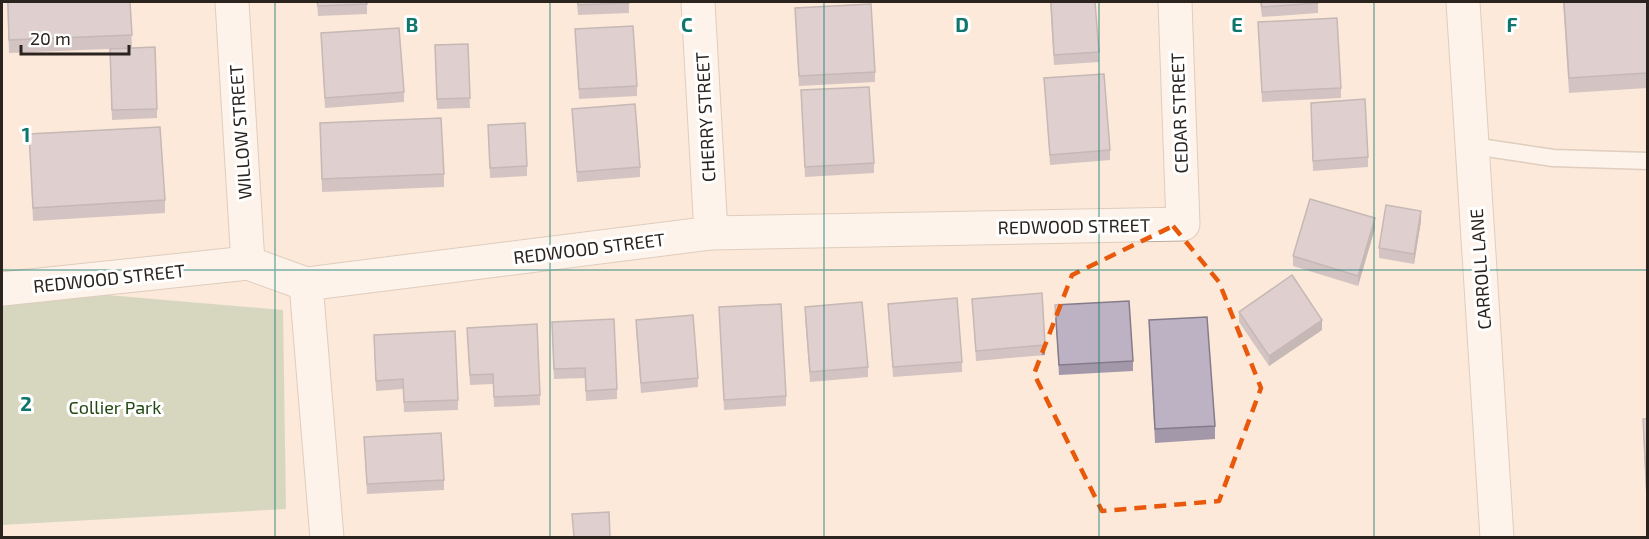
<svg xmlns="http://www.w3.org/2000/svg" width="1649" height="539" font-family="'Exo 2',sans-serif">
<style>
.green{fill:#abc2a2}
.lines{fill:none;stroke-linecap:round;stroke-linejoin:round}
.service-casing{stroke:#bcaa9c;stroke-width:19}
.minor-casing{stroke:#bcaa9c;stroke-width:35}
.tertiary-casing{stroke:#bcaa9c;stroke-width:35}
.service{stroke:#fff;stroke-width:16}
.minor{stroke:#fff;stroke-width:33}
.tertiary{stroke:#fff;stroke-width:33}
.wall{fill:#a398a9}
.shaded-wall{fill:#847c89}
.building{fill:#bdb1c4;stroke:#847c89;stroke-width:1.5}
.marked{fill:none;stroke:#e8590c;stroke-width:4.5;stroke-dasharray:12 8;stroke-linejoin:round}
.grid{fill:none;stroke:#0f766e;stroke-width:1.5;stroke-opacity:0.55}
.labels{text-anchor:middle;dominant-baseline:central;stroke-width:6;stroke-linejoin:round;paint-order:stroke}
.street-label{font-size:18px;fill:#2a231e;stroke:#fff}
.park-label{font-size:18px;fill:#224711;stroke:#fff}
.grid-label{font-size:20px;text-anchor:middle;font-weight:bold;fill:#0f766e;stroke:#fff;stroke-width:6;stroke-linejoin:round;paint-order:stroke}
</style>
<rect width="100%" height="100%" fill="#fce9d9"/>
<polygon class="green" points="2,286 283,310 286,509 2,525"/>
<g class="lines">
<defs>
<polyline id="service" points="1473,146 1553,158 1648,161"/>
<g id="minor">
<polyline points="232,2 248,263"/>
<polyline points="698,2 711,233"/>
<polyline points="306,284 327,538"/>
<polyline points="2,289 248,263 306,284 711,233 1183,224 1175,2"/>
</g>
<polyline id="tertiary" points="1463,2 1497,538"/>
</defs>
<use href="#service" class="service-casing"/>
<use href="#minor" class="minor-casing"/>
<use href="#tertiary" class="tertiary-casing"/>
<use href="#service" class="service"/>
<use href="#minor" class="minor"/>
<use href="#tertiary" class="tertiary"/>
</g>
<g class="wall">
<polygon points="7,2 130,2 132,48 9,53"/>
<polygon points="317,2 367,2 367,14 318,16"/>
<polygon points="577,2 629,2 629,13 578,15"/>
<polygon points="1050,2 1095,2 1099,62 1054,65"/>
<polygon points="1260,2 1318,2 1318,13 1262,17"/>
<polygon points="1563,2 1647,2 1647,88 1569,93"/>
<polygon points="795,8 875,72 875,82 799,86"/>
<polygon points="1258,22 1341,88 1341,98 1262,102"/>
<polygon points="575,29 637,86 637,96 579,99"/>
<polygon points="321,33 404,92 404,102 325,108"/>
<polygon points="468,44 470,108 437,109 435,45"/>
<polygon points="110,59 157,109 157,118 112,120"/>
<polygon points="1044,78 1110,150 1110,160 1050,165"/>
<polygon points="801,90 874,163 874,173 805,177"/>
<polygon points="1311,103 1368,157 1368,167 1313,171"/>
<polygon points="572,109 640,167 640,177 577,182"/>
<polygon points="320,123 444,174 444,187 322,192"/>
<polygon points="488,125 527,166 527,176 490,178"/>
<polygon points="29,134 165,200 165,213 33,221"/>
<polygon points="1421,221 1414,264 1379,258 1379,248"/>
<polygon points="1375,228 1358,286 1293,266 1293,256"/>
<polygon points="972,299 1045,345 1045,355 976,361"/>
<polygon points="888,304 962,362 962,372 893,377"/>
<polygon points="1055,305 1133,361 1133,371 1059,375"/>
<polygon points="719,307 786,396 786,406 724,410"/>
<polygon points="805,307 868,367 868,377 810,382 805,317"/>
<polygon points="1239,312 1322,330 1269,366 1239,322"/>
<polygon points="636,320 698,378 698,387 641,393 636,330"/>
<polygon points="1149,320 1215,426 1215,439 1155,443"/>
<polygon points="467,328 540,395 540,405 494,407 493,384 470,385"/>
<polygon points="552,332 617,389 617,399 586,401 585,378 554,379"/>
<polygon points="374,335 458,400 458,410 404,412 403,389 376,391"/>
<polygon points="1643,419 1647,419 1647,510 1643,432"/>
<polygon points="364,437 444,480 444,490 367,494"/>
</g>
<g class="shaded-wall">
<polygon points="1421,211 1421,221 1414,264 1414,254"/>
<polygon points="1375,218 1375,228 1358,286 1358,276"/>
<polygon points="1322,320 1322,330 1269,366 1269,356"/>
</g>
<g class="building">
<polygon points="8,2 130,2 132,35 9,40"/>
<polygon points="317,2 367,2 367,4 318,6"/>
<polygon points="578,2 629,2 629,3 578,5"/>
<polygon points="1051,2 1095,2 1099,52 1054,55"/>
<polygon points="1261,2 1318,2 1318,3 1262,7"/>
<polygon points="1564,2 1647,2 1647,73 1569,78"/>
<polygon points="871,4 875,72 799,76 795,8"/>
<polygon points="1337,18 1341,88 1262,92 1258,22"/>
<polygon points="633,26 637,86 579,89 575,29"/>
<polygon points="399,28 404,92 325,98 321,33"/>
<polygon points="468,44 470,98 437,99 435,45"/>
<polygon points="155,47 157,109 112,110 110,49"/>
<polygon points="1104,74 1110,150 1050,155 1044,78"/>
<polygon points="869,87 874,163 805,167 801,90"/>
<polygon points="1365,99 1368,157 1313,161 1311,103"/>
<polygon points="635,104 640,167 577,172 572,109"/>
<polygon points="441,118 444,174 322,179 320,123"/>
<polygon points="525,123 527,166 490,168 488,125"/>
<polygon points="160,127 165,200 33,208 29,134"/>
<polygon points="1310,199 1375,218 1358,276 1293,256"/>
<polygon points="1386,205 1421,211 1414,254 1379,248"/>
<polygon points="1292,275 1322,320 1269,356 1239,312"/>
<polygon points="1042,293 1045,345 976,351 972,299"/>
<polygon points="957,298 962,362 893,367 888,304"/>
<polygon points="1129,301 1133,361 1059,365 1055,305"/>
<polygon points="862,302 868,367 810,372 805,307"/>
<polygon points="781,304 786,396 724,400 719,307"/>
<polygon points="693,315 698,378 641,383 636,320"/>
<polygon points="1207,317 1215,426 1155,429 1149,320"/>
<polygon points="614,319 617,389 586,391 585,368 554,369 552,322"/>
<polygon points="537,324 540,395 494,397 493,374 470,375 467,328"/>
<polygon points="455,331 458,400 404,402 403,379 376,381 374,335"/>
<polygon points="1643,419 1647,419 1647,497"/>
<polygon points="441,433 444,480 367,484 364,437"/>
<polygon points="609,512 610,537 574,537 572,514"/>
</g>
<path d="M0 0H1649V539H0ZM 1173,226 L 1219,282 L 1261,388 L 1219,501 L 1102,511 L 1034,374 L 1072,275 Z" fill="#fce9d9" fill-opacity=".55" fill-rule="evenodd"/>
<path class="marked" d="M 1173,226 L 1219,282 L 1261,388 L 1219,501 L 1102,511 L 1034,374 L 1072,275 Z"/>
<path class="grid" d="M 275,2 L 275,538M 550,2 L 550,538M 824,2 L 824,538M 1099,2 L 1099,538M 1374,2 L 1374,538M 2,270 L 1648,270"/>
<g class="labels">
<g class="street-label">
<text transform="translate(1179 113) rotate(-92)">CEDAR STREET</text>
<text transform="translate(705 117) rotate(-93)">CHERRY STREET</text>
<text transform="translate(240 132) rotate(-94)">WILLOW STREET</text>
<text transform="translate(1074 226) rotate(-1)">REDWOOD STREET</text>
<text transform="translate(589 248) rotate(-7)">REDWOOD STREET</text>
<text transform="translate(1480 269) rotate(-94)">CARROLL LANE</text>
<text transform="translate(109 278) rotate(-6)">REDWOOD STREET</text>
</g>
<g class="park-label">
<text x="115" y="407">Collier Park</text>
</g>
</g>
<g class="grid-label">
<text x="412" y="32">B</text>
<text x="687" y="32">C</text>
<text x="962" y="32">D</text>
<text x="1237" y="32">E</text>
<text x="1512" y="32">F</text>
<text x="26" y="142">1</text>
<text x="26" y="411">2</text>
</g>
<rect width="1649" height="539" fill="none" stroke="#2a231e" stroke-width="6"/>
<path d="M21 45v9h108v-9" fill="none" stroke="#2a231e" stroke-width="3"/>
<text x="30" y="45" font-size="18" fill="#2a231e" stroke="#ffffff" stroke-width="4.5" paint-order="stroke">20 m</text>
</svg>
